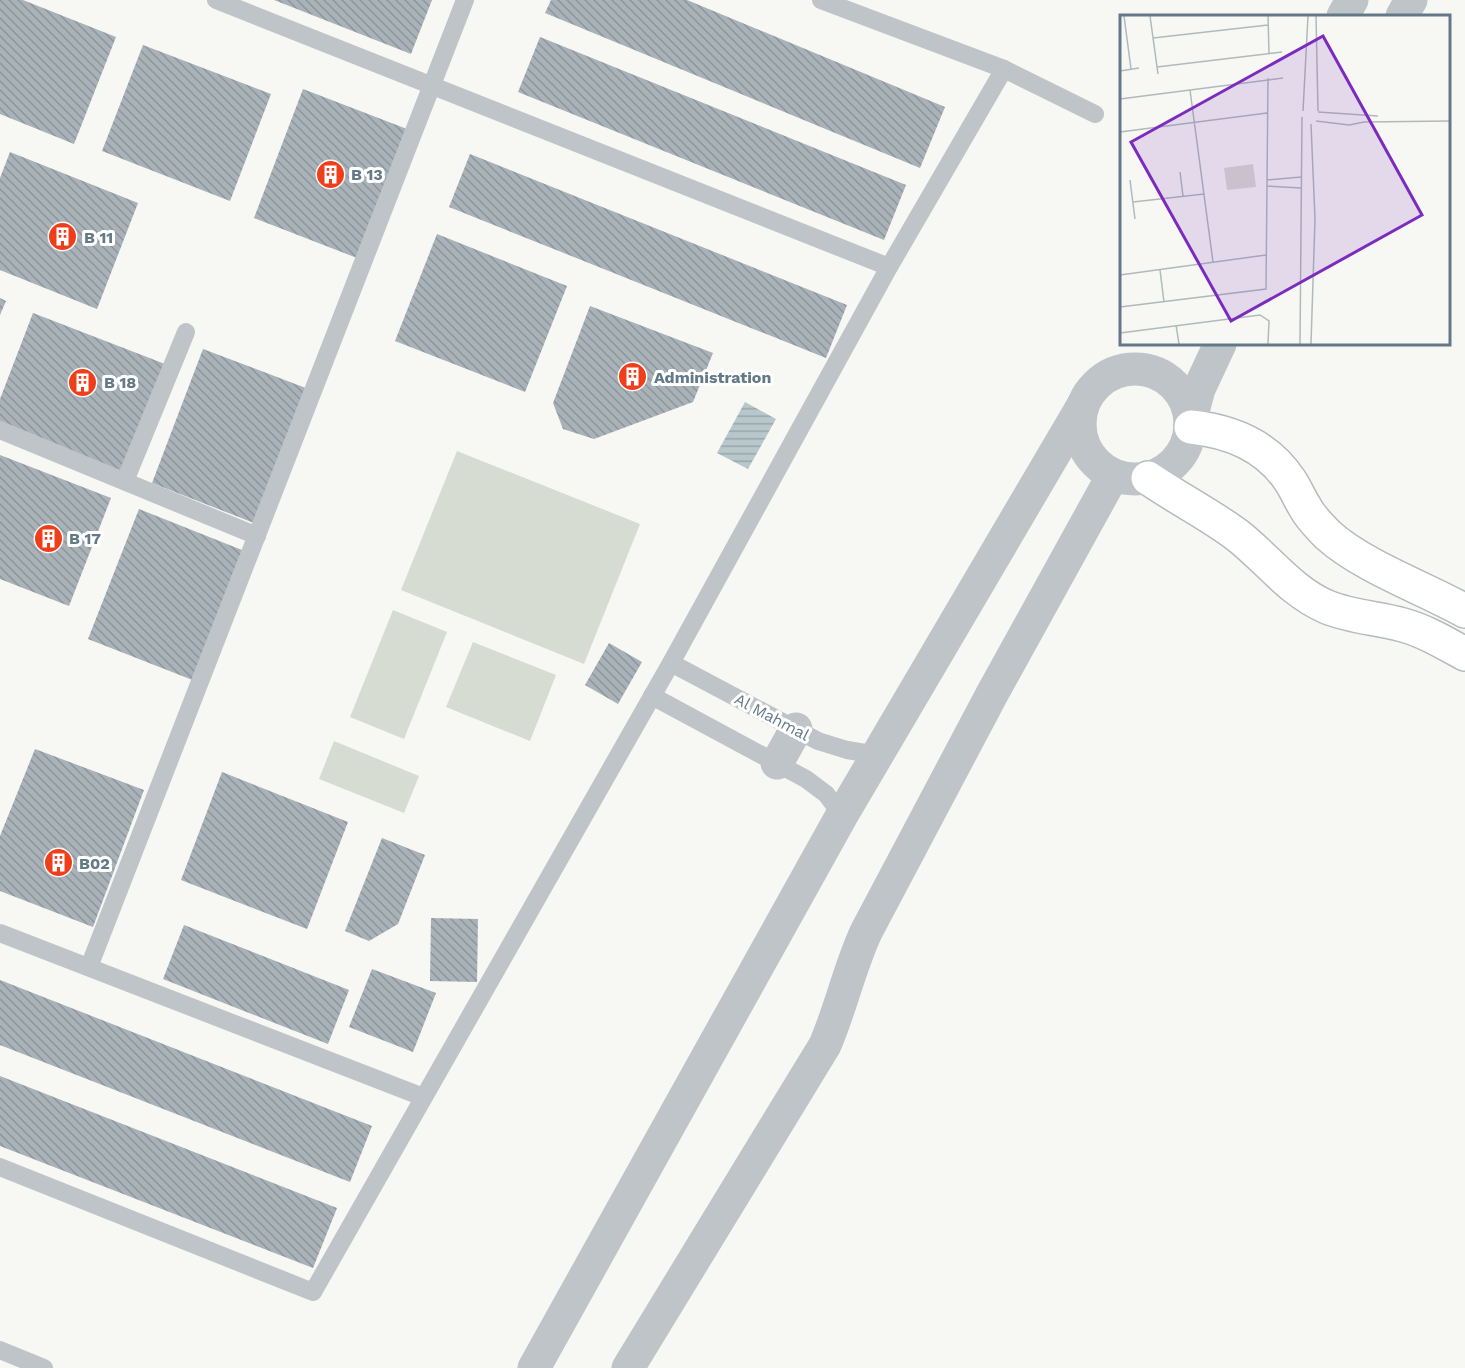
<svg xmlns="http://www.w3.org/2000/svg" width="1465" height="1368" font-family="'Work Sans',sans-serif">
<style>
.green{fill:#d7dcd2}
.water{fill:url(#water-rules)}
.building{fill:url(#building-back-hatch)}
.lines{fill:none;stroke-linecap:round;stroke-linejoin:round}
.secondary-casing{stroke:#b4babf;stroke-width:36}
.service{stroke:#bfc4c8;stroke-width:18}
.minor{stroke:#bfc4c8;stroke-width:33}
.secondary{stroke:#fff;stroke-width:33}
.labels{text-anchor:middle;dominant-baseline:central;stroke-width:6;stroke-linejoin:round;paint-order:stroke}
.poi-label{font-size:16px;font-weight:bold;fill:#647987;stroke:#fff;text-anchor:start}
.street-label{font-size:16px;fill:#647987;stroke:#fff}
.inset-road{fill:none;stroke:#afbabe;stroke-width:1.5}
.view{fill:#7b2cbf;fill-opacity:0.15;stroke:#7b2cbf;stroke-width:3}
.inset-edge{fill:none;stroke:#647987;stroke-width:3}
</style>
<defs>
<pattern id="water-rules" width="6" height="5" patternUnits="userSpaceOnUse" patternTransform="scale(1.5)"><rect width="6" height="5" fill="#b8c7cb"/><path d="M0 2.5h6" fill="none" stroke="#99a6aa"/></pattern>
<pattern id="building-back-hatch" width="6" height="6" patternUnits="userSpaceOnUse" patternTransform="scale(1.5)"><rect width="6" height="6" fill="#a8b2b8"/><path d="M-1 5l2 2M0 0l6 6M5-1l2 2" fill="none" stroke="#8c969b"/></pattern>
</defs>
<rect width="100%" height="100%" fill="#f7f7f3"/>
<g class="green">
<polygon points="457,451 640,524 584,664 401,590"/>
<polygon points="393,610 447,632 404,739 350,717"/>
<polygon points="473,642 556,675 530,741 446,707"/>
<polygon points="334,741 419,776 404,813 319,779"/>
</g>
<polygon class="water" points="745,402 776,419 748,469 717,453"/>
<g class="building">
<polygon points="0,0 23,0 116,37 74,144 0,114"/>
<polygon points="274,0 432,0 411,54"/>
<polygon points="551,0 687,0 945,107 920,168 545,13"/>
<polygon points="540,37 906,185 884,240 518,92"/>
<polygon points="143,45 271,94 230,201 102,151"/>
<polygon points="303,89 407,129 357,258 254,218"/>
<polygon points="10,152 138,203 97,309 0,270 0,178"/>
<polygon points="470,154 847,305 826,358 449,207"/>
<polygon points="437,234 567,286 525,392 395,341"/>
<polygon points="0,298 6,301 0,315"/>
<polygon points="590,306 713,353 693,402 594,439 563,429 553,403"/>
<polygon points="33,313 165,364 124,472 0,423 0,399"/>
<polygon points="203,349 311,390 259,525 152,483"/>
<polygon points="0,455 111,498 69,606 0,579"/>
<polygon points="139,509 247,552 195,681 88,639"/>
<polygon points="609,643 642,662 618,704 585,685"/>
<polygon points="35,749 144,790 93,927 0,891 0,836"/>
<polygon points="222,772 348,822 307,929 181,880"/>
<polygon points="382,838 425,855 398,924 369,941 345,931"/>
<polygon points="431,918 478,919 477,982 430,981"/>
<polygon points="184,925 349,990 328,1044 163,979"/>
<polygon points="372,969 436,993 413,1052 349,1027"/>
<polygon points="0,980 372,1126 350,1182 0,1045"/>
<polygon points="0,1076 337,1208 313,1268 0,1146"/>
</g>
<g class="lines">
<defs>
<g id="secondary">
<path d="M 1191,427 C 1229,431 1266,445 1289,479 C 1295,487 1299,498 1305,507 C 1310,517 1320,527 1328,535 C 1362,566 1424,588 1465,611"/>
<path d="M 1148,478 C 1177,498 1209,514 1237,535 C 1268,559 1290,591 1327,607 C 1351,617 1378,618 1403,625 C 1425,631 1445,643 1465,654"/>
</g>
</defs>
<use href="#secondary" class="secondary-casing"/>
<g class="service">
<polyline points="216,0 889,267"/>
<polyline points="821,0 1004,69 1095,114"/>
<polyline points="0,430 257,536"/>
<polyline points="125,481 186,332"/>
<polyline points="671,663 818,741 847,750 878,755"/>
<polyline points="652,696 806,779 826,794 842,815"/>
<polyline points="0,933 423,1097"/>
<polyline points="89,967 465,0"/>
<polyline points="0,1167 313,1292 671,663 889,267 1004,69"/>
<polyline points="0,1350 44,1368"/>
</g>
<g class="minor">
<polyline points="1343,16 1352,0"/>
<polyline points="1402,16 1411,0"/>
<circle cx="1135" cy="424" r="55"/>
<polyline points="1191,419 1199,389 1220,344"/>
<polyline points="777,763 796,729"/>
<polyline points="534,1368 842,815 1083,405"/>
<path d="M 628,1368 L 825,1045 C 841,1008 849,969 866,932 L 992,694 L 1113,475"/>
</g>
<use href="#secondary" class="secondary"/>
</g>
<defs>
<symbol id="building-disc" viewBox="-11 -11 22 22"><circle r="9.5" fill="#f03e1a" stroke="#fff"/><path d="M-4-6H4V6H1V3H-1V6H-4ZM-2.5-4.3h1.7v1.8h-1.7ZM.8-4.3h1.7v1.8H.8ZM-2.5-1h1.7V.8h-1.7ZM.8-1h1.7V.8H.8Z" fill="#fff"/></symbol>
</defs>
<g fill-rule="evenodd">
<use href="#building-disc" x="314" y="158" width="33" height="33"/>
<use href="#building-disc" x="46" y="220" width="33" height="33"/>
<use href="#building-disc" x="616" y="360" width="33" height="33"/>
<use href="#building-disc" x="66" y="366" width="33" height="33"/>
<use href="#building-disc" x="32" y="522" width="33" height="33"/>
<use href="#building-disc" x="42" y="846" width="33" height="33"/>
</g>
<g class="labels">
<g class="poi-label">
<text x="351" y="174">B 13</text>
<text x="84" y="237">B 11</text>
<text x="654" y="377">Administration</text>
<text x="104" y="382">B 18</text>
<text x="69" y="538">B 17</text>
<text x="79" y="863">B02</text>
</g>
<g class="street-label">
<text transform="translate(772 717) rotate(28)">Al Mahmal</text>
</g>
</g>
<g transform="translate(1120 15)">
<rect width="330" height="330" fill="#f7f7f3"/>
<path d="M 133,149 L 136,172 L 107,175 L 104,153 Z" fill="#d7dcd2"/>
<path class="inset-road" d="M 4,1 L 11,54M 30,1 L 38,59M 148,1 L 149,38M 196,1 L 198,96M 33,23 L 148,10M 37,52 L 162,37M 0,56 L 19,53M 70,75 L 93,247M 0,84 L 163,63M 183,96 L 188,1M 198,97 L 258,101M 196,106 L 229,110 L 244,107 L 330,106M 0,117 L 147,98M 60,157 L 63,181M 10,165 L 15,204M 147,165 L 181,162M 147,171 L 181,173M 13,187 L 84,179M 40,255 L 44,287M 0,260 L 146,240M 0,292 L 146,274 L 148,63M 56,310 L 59,329M 0,318 L 140,300 L 149,306 L 148,329M 180,329 L 182,102M 191,329 L 195,204 L 191,109"/>
<path class="view" d="M 203,21 L 302,200 L 111,306 L 11,127 Z"/>
<rect width="330" height="330" class="inset-edge"/>
</g>
</svg>
